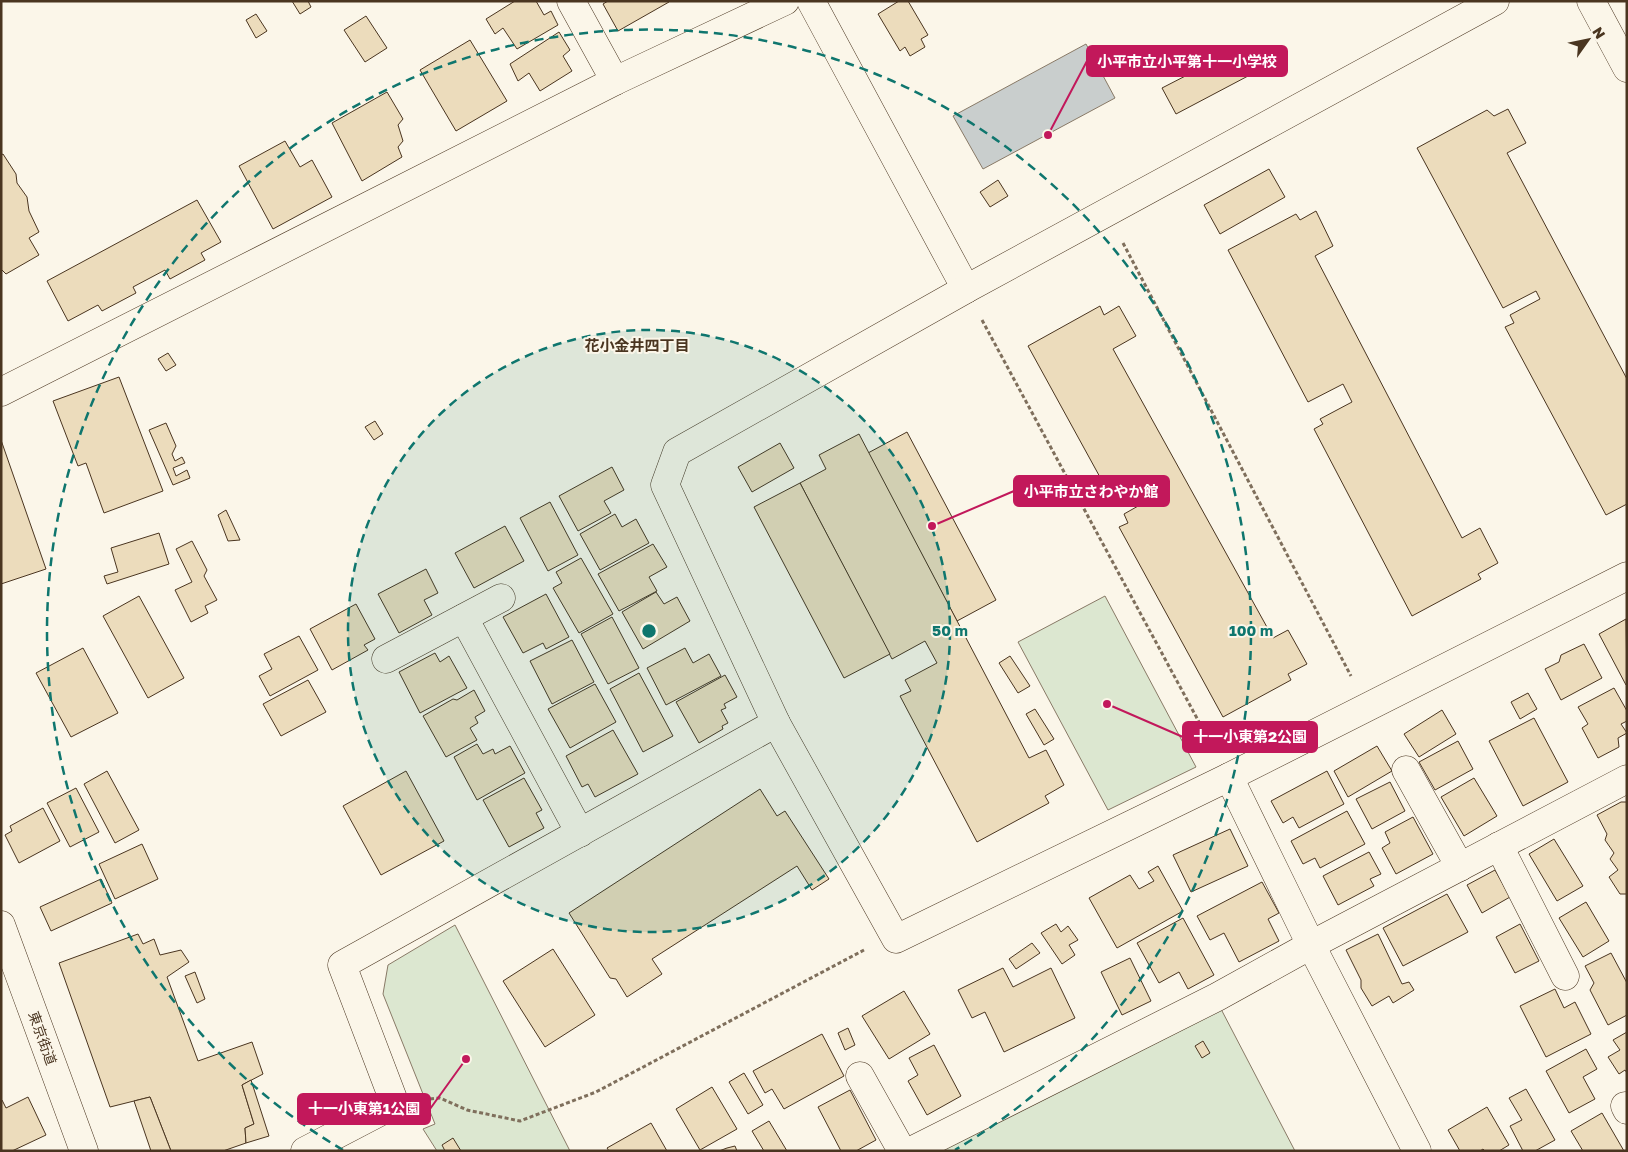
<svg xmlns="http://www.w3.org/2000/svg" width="1628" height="1152" font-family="'Golos Text','Noto Sans JP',sans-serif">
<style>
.green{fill:#dce7d0;stroke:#887966}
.water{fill:#c9cecd;stroke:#887966}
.building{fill:#ecdcbc;stroke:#4a3520}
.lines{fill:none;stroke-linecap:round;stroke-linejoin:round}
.minor-casing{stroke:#4a3520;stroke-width:29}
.major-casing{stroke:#4a3520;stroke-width:29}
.path{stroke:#7f6f5c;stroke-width:3;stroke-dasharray:4 2.5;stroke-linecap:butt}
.minor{stroke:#fbf6e9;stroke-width:28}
.major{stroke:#fbf6e9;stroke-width:28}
.ring{fill:none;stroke:#0f766e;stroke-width:2.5;stroke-dasharray:9 6}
.labels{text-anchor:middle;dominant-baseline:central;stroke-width:4;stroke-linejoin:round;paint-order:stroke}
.street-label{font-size:14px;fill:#4a3520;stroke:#fbf6e9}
.neighbourhood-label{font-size:15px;font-weight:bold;fill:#4a3520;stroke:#fbf6e9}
.centre{fill:#0f766e;stroke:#fbf6e9;stroke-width:2.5}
.ring-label{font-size:15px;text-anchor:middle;font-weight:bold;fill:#0f766e;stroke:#fbf6e9;stroke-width:4;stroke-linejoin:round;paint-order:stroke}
.leader{fill:none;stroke:#c2185b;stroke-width:2}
.callout-dot{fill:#c2185b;stroke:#fbf6e9;stroke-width:2}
.callout{fill:#c2185b;stroke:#c2185b;stroke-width:2}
.callout-label{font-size:15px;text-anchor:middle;font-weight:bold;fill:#fff}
</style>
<rect width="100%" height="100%" fill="#fbf6e9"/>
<g class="green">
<polygon points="1105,596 1196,767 1108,810 1018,642"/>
<polygon points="455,925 570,1151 437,1151 423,1129 435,1124 383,994 388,965"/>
<polygon points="1221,1009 1295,1151 937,1151"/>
</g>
<polygon class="water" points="1086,44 1115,98 983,169 953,116"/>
<g class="building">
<polygon points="292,1 308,1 311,7 300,14"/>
<polygon points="515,1 536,1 544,15 551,11 558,25 517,49 503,28 495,34 486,19"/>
<polygon points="608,1 668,1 669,2 618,31 603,4"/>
<polygon points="899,1 908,1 928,35 921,39 925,47 910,56 905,47 900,51 878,14"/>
<polygon points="256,14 267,31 256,38 246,20"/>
<polygon points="366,16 387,48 365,62 344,30"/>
<polygon points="559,32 570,50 563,56 572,71 540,91 529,73 518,81 510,64"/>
<polygon points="470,40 507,101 456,131 420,70"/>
<polygon points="1234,51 1248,76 1176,114 1162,88"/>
<polygon points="387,92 403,119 398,125 403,141 398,147 402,157 362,181 332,123"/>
<polygon points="1508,109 1526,143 1507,153 1627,379 1627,504 1606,515 1505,327 1514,323 1510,315 1540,299 1536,291 1503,308 1417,148 1487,110 1494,116"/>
<polygon points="285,141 300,167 312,160 332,197 273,229 239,166"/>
<polygon points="3,154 16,174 17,183 27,197 29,211 39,232 29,238 39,255 6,274 1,269 1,155"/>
<polygon points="1269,169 1285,197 1220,234 1204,205"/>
<polygon points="998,180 1008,196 990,207 980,192"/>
<polygon points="197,200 221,242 201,253 205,260 170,279 165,270 133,287 136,293 102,311 98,305 68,321 47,281"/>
<polygon points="1316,211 1333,246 1315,256 1462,538 1480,528 1498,563 1478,574 1481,579 1412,616 1314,429 1323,424 1320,419 1352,402 1343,384 1308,402 1228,250 1296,214 1300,220"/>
<polygon points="1100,306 1104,315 1119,306 1136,336 1113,349 1273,638 1288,630 1307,664 1288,674 1291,680 1223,717 1119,527 1128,523 1124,514 1154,497 1145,481 1112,499 1028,346"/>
<polygon points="168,353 176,365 166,371 158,359"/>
<polygon points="119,377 163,491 104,513 86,463 78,466 53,401"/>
<polygon points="375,421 383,434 374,440 365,427"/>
<polygon points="166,423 176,446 172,454 175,461 182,457 185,463 173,468 176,476 187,470 190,478 173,485 149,430"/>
<polygon points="907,432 996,600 957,621 868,453"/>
<polygon points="859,434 1029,758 1046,750 1064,785 1045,796 1049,803 977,842 900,696 911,691 905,680 937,663 925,641 892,659 800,483 826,469 819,455"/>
<polygon points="1,440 46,569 1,584"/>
<polygon points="780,443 794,468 752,492 738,467"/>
<polygon points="612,467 624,490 604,501 611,513 578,531 559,496"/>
<polygon points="800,483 890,654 844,678 754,507"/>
<polygon points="550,502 578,555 548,571 520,518"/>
<polygon points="226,510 240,540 228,541 218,515"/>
<polygon points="615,514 622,527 636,519 649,543 600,570 580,534"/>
<polygon points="505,526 524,561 474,588 455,553"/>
<polygon points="159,533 169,564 107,584 104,576 118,572 111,548"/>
<polygon points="192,541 207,570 204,576 217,600 205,606 208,613 191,622 175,590 192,582 176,549"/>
<polygon points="653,544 667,567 649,577 657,591 619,611 598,574"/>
<polygon points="581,558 613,614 579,633 553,588 562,583 556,572"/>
<polygon points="426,569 438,593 424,600 432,615 399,633 378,594"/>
<polygon points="656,592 664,604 677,597 690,621 643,649 622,612"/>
<polygon points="546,594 569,637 546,649 543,643 523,653 503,617"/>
<polygon points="139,596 184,678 148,698 103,616"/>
<polygon points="356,604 375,639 364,645 368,650 332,670 310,629"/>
<polygon points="612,617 639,668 608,684 581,634"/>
<polygon points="1626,619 1627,684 1626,685 1599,634"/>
<polygon points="299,636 318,670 270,696 259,676 272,669 264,654"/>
<polygon points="572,640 594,682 552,704 530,661"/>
<polygon points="1584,644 1602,678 1561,700 1545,669 1559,662 1561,655"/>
<polygon points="83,648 118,713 71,737 36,673"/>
<polygon points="685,648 693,663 709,654 721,676 666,705 647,668"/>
<polygon points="435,653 440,662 449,656 467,688 420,713 399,672"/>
<polygon points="1010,656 1030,686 1018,693 999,663"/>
<polygon points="639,673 673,736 643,752 610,689"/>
<polygon points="725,675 737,697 724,704 726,708 721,710 728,723 722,726 723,729 699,743 676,702"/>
<polygon points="308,680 326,712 281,736 263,704"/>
<polygon points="595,684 616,722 570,748 548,709"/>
<polygon points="1614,688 1627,711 1627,721 1621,724 1627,733 1618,738 1619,747 1598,758 1582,728 1588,724 1578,707"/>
<polygon points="474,690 485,711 475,717 478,723 470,728 477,740 446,757 423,716 453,699 457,700"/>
<polygon points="1528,693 1537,709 1520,719 1511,702"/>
<polygon points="1035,709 1054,739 1044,745 1026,714"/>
<polygon points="1442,710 1456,734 1419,757 1404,734"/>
<polygon points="1534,718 1568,782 1523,806 1489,741"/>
<polygon points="613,730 638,774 595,797 588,784 582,787 566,756"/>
<polygon points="1458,741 1473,769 1435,790 1419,762"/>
<polygon points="477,744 483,754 493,749 495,754 510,746 525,773 477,800 454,757"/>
<polygon points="1377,746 1392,771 1348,797 1334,771"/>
<polygon points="107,771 139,830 115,843 84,784"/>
<polygon points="406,771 444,841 381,875 343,806"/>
<polygon points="1327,771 1344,804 1299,828 1293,817 1283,823 1271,801"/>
<polygon points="524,778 542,810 536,813 544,828 509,847 483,800"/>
<polygon points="1474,778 1497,816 1464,836 1441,797"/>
<polygon points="1390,782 1405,811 1372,829 1356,799"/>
<polygon points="76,788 99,832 70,847 47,803"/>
<polygon points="760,789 777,816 785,811 829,879 812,890 797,866 652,959 662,974 627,997 616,979 610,978 569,913"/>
<polygon points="1621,802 1627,802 1627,894 1620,894 1609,877 1618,870 1610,859 1614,853 1605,840 1607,834 1597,815"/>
<polygon points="43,808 60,841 19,863 5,835 12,831 10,826"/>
<polygon points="1347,811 1365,844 1320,868 1315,858 1303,864 1291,841"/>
<polygon points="1413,817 1433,854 1396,874 1382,848 1390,843 1385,832"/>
<polygon points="1230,829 1248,866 1191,892 1173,855"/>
<polygon points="1554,839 1583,886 1557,901 1529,854"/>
<polygon points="142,844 158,879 115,899 99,864"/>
<polygon points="1369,852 1381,874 1370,879 1374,886 1338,905 1323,876"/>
<polygon points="1158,866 1183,911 1117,948 1089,898 1130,875 1139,889 1154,881 1148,872"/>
<polygon points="1495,870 1510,897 1482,913 1467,885"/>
<polygon points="101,879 112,903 51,931 40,907"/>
<polygon points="1262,882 1279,913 1268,919 1279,941 1239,962 1224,933 1210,940 1197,916"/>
<polygon points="1447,894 1468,932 1403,966 1383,928"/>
<polygon points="1586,902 1609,941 1583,957 1559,918"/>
<polygon points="1183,918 1214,975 1188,989 1179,972 1159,983 1137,943"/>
<polygon points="1056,924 1061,932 1068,926 1078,940 1069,945 1075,955 1062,964 1041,933"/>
<polygon points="1520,924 1539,961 1515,973 1496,937"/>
<polygon points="138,934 143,944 154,939 160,955 181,950 189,962 167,977 198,1061 252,1042 263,1074 242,1085 254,1124 245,1128 246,1143 223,1151 171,1151 150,1097 110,1107 59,963"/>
<polygon points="1378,934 1402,984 1409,982 1414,990 1393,1003 1389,996 1372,1006 1361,988 1361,980 1346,950"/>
<polygon points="1032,943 1040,953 1016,969 1009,959"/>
<polygon points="553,949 595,1015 545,1047 503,981"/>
<polygon points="1611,953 1627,983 1627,1015 1608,1025 1590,990 1594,983 1585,966"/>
<polygon points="1130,958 1151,1001 1122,1015 1101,972"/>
<polygon points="1003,968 1013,987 1051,968 1075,1018 1004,1052 985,1012 972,1018 958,990"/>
<polygon points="195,972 205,999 197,1003 185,976"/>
<polygon points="1555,989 1564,1008 1575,1002 1591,1034 1546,1057 1520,1006"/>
<polygon points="904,991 930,1034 889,1059 862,1016"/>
<polygon points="848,1028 855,1045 845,1050 838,1033"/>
<polygon points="1627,1032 1627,1073 1625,1070 1619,1074 1608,1057 1620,1050 1613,1040"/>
<polygon points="822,1034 844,1076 784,1109 772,1089 765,1093 753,1071"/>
<polygon points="1203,1041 1210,1053 1202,1058 1195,1046"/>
<polygon points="934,1045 961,1096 927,1115 908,1081 918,1075 909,1058"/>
<polygon points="1586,1049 1597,1069 1583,1077 1595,1099 1569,1113 1546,1071"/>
<polygon points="744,1073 763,1105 748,1114 729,1082"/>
<polygon points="251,1080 269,1136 246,1143 245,1128 254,1124 242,1085"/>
<polygon points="712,1087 737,1129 700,1150 676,1109"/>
<polygon points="1526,1089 1555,1140 1535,1151 1523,1151 1510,1126 1522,1120 1509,1098"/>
<polygon points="850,1090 876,1140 856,1151 841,1151 818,1107"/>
<polygon points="28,1097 46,1135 12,1151 1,1151 1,1101 2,1100 6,1108"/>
<polygon points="150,1097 171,1151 151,1151 134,1101"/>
<polygon points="1487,1107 1509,1145 1499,1151 1485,1151 1483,1149 1480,1151 1460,1151 1448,1130"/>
<polygon points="1602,1113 1624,1151 1583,1151 1571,1131"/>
<polygon points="769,1121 787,1151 764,1151 752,1131"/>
<polygon points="651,1123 667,1151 609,1151 607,1148"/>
<polygon points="453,1138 461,1151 445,1151 442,1145"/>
<polygon points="735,1146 737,1151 719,1151 727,1148"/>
</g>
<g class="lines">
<defs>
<g id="minor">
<polyline points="571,1 615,81"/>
<polyline points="811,1 966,289 1495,1"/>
<polyline points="1591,1 1627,68"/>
<polyline points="1,392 615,81 785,1"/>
<polyline points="464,618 580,833"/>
<polyline points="386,659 501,598"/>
<polyline points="776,723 896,939 1229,777 1627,576"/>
<polyline points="1406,770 1460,867"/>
<polyline points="1229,777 1311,945 1417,1151"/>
<polyline points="1499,846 1565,976"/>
<polyline points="860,1076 902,1151"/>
<polyline points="1625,1106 1627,1110"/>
<polyline points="305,1151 395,1104 342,965 776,723 665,485 677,452 966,289"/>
<polyline points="911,1151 1217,997 1311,945 1627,779"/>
</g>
<polyline id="major" points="1,925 84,1151"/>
</defs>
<use href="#minor" class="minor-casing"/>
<use href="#major" class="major-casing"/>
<g class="path">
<polyline points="1123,243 1351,676"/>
<polyline points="982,320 1212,746"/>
<polyline points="430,1099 440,1098 467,1110 520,1121 596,1092 864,950"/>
</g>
<use href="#minor" class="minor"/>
<use href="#major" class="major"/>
</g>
<circle cx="649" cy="631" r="301" fill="#0f766e" fill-opacity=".12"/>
<g class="ring">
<circle cx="649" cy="631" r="301"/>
<path d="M343 1150A602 602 0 1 1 955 1150"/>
</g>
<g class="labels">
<g class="street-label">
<text transform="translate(43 1038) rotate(70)">東京街道</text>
</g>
<g class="neighbourhood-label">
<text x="637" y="345">花小金井四丁目</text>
</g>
</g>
<circle cx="649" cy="631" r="8" class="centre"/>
<g class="ring-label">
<text x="950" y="636">50 m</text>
<text x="1251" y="636">100 m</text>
</g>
<path class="leader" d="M1048 135L1087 61M932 526L1014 491M1107 704L1183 737M466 1059L430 1109"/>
<g class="callout-dot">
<circle cx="1048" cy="135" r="5"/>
<circle cx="932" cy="526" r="5"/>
<circle cx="1107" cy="704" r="5"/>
<circle cx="466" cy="1059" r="5"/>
</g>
<g class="callout">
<rect x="1087" y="46" width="200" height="30" rx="5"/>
<rect x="1014" y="476" width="155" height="30" rx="5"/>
<rect x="1183" y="722" width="134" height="30" rx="5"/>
<rect x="298" y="1094" width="132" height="30" rx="5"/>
</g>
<g class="callout-label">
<text x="1187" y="67">小平市立小平第十一小学校</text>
<text x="1091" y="497">小平市立さわやか館</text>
<text x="1250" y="742">十一小東第2公園</text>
<text x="364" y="1114">十一小東第1公園</text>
</g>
<rect width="1628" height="1152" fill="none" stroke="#4a3520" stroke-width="5"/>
<g transform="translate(1588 40) rotate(57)" stroke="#fbf6e9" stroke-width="4" paint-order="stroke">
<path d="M0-4L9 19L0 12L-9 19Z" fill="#4a3520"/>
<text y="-8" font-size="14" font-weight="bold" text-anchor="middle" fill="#4a3520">N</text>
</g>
</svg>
